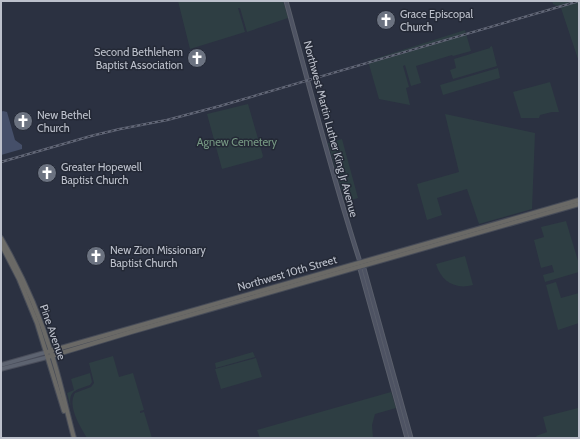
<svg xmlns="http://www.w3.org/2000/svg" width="580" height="439" font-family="Cabin,sans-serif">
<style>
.green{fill:#2e3e43}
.water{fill:#454f69}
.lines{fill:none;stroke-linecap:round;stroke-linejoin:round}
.secondary-casing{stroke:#5a5f6b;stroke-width:5}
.primary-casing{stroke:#494d5a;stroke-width:5.5}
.trunk-casing{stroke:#474c58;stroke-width:6}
.secondary{stroke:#4e5363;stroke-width:3}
.primary{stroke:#5d6370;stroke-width:3.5}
.trunk{stroke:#6a6966;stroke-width:4}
.rail-casing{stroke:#626777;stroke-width:2.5}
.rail{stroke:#242936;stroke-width:1;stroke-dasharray:3;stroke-linecap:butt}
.labels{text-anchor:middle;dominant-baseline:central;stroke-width:3;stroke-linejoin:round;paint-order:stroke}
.poi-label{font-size:11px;fill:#bcc0cb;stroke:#242936;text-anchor:start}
.street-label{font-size:11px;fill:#bcc0cb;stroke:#242936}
.park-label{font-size:11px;fill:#769883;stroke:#242936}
</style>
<rect width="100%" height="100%" fill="#2b3141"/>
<g class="green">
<polygon points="178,1 283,1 288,18 247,32 240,8 238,8 245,32 190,49"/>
<polygon points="552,1 579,1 579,62 561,8 553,4"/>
<polygon points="465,30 471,51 453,56 452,55 416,66 421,83 411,86 405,65 403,66 409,87 406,88 410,105 379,99 368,61"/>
<polygon points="492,46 497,66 453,79 450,70 456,68 454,59 490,48 490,47"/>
<polygon points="498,68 500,78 443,95 440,85"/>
<polygon points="550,82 559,112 552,112 540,115 539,118 521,118 513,92"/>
<polygon points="248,104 263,156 262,158 222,169 207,114"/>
<polygon points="445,114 535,133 532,209 479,224 467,189 437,198 442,215 427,220 417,184 459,172"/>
<polygon points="342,139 358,198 345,202 328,143"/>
<polygon points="566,221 579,264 579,272 545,282 543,275 554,272 552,265 541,268 534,240 544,237 541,227"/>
<path d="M 465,256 L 473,285 C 455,290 441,281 436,264 Z"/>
<polygon points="556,282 561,298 579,293 579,323 558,330 546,285"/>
<polygon points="253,352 255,357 216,368 215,363"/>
<path d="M 113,356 L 119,377 L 133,373 L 144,410 L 140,411 L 140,413 L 144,412 L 152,438 L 87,438 C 80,426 67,406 75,393 L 91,387 L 94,383 L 89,363 Z"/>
<polygon points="256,358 262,377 221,389 215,369"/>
<path d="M 90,373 L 92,382 L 90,385 C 85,387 79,388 75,391 C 67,395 71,408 73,415 L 67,393 L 74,390 L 71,379 Z"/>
<polygon points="391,392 396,408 375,414 372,425 373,438 260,438 257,430"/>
<polygon points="578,408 579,438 537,438 536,436 547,432 543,417"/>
</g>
<polygon class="water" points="3,111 7,112 15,140 22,145 22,149 1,155 1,112"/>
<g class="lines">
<defs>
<g id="secondary">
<path d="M 286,1 C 310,88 332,176 360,262 L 363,265 L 411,438"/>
<polyline points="359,265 407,438"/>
</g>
<g id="primary">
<polyline points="1,365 47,352"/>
<polyline points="1,369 48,357"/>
</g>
<g id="trunk">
<path d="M 1,238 C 21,273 38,310 50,349 C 60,378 66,409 74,438"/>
<polyline points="1,244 19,279 37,323 64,411"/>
<polyline points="47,352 579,200"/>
<polyline points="48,357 131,332 579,204"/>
</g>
</defs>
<use href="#secondary" class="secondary-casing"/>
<use href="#primary" class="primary-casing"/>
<use href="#trunk" class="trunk-casing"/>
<use href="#secondary" class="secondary"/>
<use href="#primary" class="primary"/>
<use href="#trunk" class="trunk"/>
<defs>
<polyline id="rail" points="1,162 91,136 120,129 167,120 220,106 579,1"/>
</defs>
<use href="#rail" class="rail-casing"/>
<use href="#rail" class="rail"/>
</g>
<defs>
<symbol id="church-disc" viewBox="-11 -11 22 22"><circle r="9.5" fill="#6b7280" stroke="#242936"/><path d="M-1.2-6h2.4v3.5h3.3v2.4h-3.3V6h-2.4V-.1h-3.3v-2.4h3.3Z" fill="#fff"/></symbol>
</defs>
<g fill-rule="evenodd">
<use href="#church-disc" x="375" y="9" width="22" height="22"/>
<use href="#church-disc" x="186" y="47" width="22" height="22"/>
<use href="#church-disc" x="12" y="110" width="22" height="22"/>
<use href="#church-disc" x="36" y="162" width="22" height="22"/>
<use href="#church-disc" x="85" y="245" width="22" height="22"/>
</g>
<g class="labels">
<g class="poi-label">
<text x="400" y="14">Grace Episcopal<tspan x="400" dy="13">Church</tspan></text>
<text x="183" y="52" text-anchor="end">Second Bethlehem<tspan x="183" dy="13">Baptist Association</tspan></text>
<text x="37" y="115">New Bethel<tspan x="37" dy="13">Church</tspan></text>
<text x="61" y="167">Greater Hopewell<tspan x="61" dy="13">Baptist Church</tspan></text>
<text x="110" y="250">New Zion Missionary<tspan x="110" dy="13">Baptist Church</tspan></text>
</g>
<g class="street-label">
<text transform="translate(331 129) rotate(75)">Northwest Martin Luther King Jr Avenue</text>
<text transform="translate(287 273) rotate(-16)">Northwest 10th Street</text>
<text transform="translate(53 332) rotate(71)">Pine Avenue</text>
</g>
<g class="park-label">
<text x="237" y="142">Agnew Cemetery</text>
</g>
</g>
<rect width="580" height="439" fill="none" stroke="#bcc0cb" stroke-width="4"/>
</svg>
